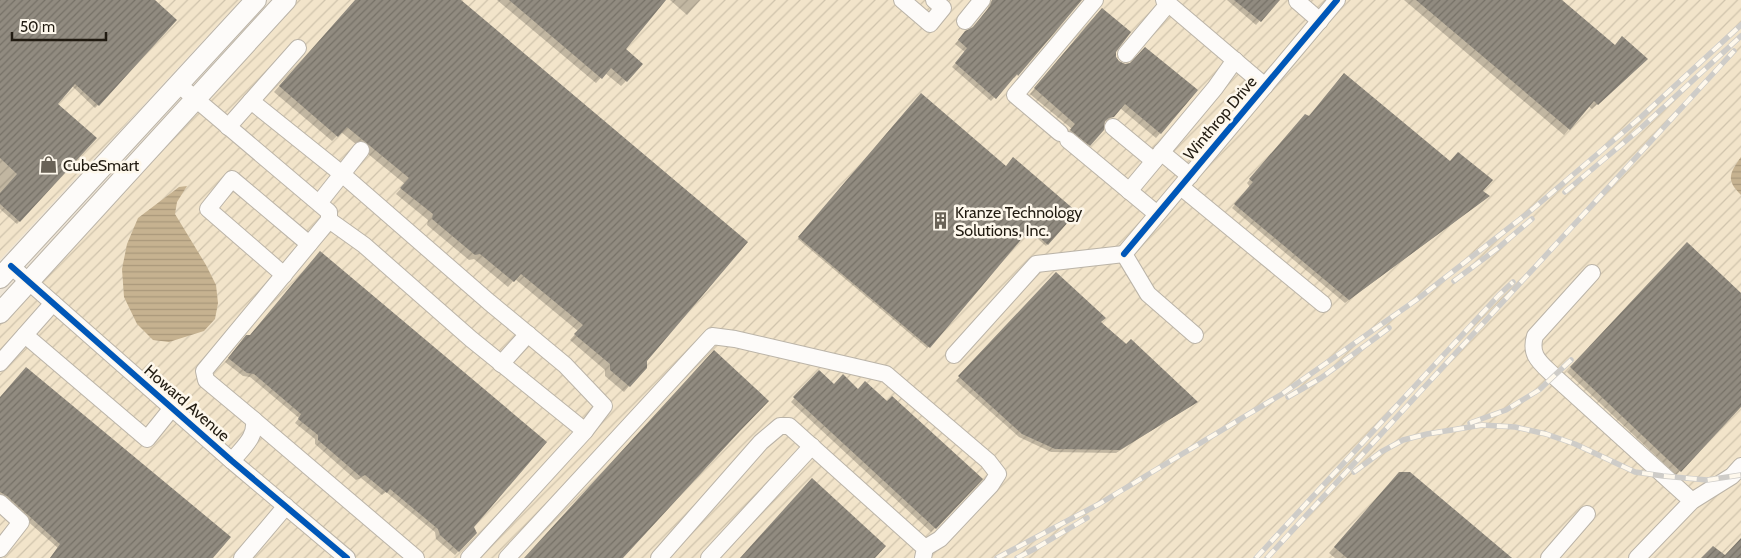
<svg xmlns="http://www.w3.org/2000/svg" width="1741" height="558" font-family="Cabin,sans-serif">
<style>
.industrial{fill:url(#industrial-furrows)}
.water{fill:url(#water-rules)}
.shadow{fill:#0003}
.building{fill:url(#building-hatch)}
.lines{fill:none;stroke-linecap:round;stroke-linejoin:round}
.minor-casing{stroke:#bbb4a8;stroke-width:18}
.major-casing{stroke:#bbb4a8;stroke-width:22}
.minor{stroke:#fdfbf9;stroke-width:16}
.major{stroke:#fdfbf9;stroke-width:20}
.rail-casing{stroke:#ceccc8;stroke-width:5.5}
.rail{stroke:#fef8ec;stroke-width:4;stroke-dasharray:11;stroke-linecap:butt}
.cycleway-casing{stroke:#fef8ec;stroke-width:9}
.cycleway{stroke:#0057b8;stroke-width:6}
.labels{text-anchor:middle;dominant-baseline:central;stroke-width:5;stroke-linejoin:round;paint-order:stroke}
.street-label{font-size:16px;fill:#211b11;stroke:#fef8ec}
.poi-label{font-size:16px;fill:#211b11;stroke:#fef8ec;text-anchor:start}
</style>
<defs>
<pattern id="industrial-furrows" width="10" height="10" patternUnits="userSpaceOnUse" patternTransform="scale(1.25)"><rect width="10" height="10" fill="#f2e4ca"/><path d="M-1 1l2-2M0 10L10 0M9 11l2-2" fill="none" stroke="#cfc3ac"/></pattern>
<pattern id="water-rules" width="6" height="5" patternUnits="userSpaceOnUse" patternTransform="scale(1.25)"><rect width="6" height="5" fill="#c6b290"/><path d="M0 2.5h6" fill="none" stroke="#aa987b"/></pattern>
<pattern id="building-hatch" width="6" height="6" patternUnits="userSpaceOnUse" patternTransform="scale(1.25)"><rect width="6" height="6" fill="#918b80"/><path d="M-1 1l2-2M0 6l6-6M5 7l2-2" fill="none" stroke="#767167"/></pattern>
</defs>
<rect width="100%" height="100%" fill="#efe6d7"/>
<g class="industrial">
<polygon points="0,0 241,0 0,260"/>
<polygon points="292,0 1741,0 1741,558 0,558 0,318"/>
</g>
<g class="water">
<path d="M 1741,157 L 1741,195 C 1726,180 1729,174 1741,157 Z"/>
<polygon points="187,186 177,202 175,214 206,265 216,285 218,303 215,319 204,331 169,342 153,340 137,324 124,297 122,269 127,244 138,218 179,187"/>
</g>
<g class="shadow">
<polygon points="0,0 153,0 98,105 95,108 72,86 56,104 95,138 17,224 0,209"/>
<polygon points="356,0 459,0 645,360 645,367 624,392 605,376 605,370 570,340 578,331 515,279 508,287 474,259 469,260 427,225 428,220 396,194 405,184 341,132 332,141 274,92"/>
<polygon points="497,0 665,0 624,49 626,81 621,86 605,73 596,83"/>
<polygon points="670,0 700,0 687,15"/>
<polygon points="992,0 1080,0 1017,75 1014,78 1013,77 991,101 952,67 965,52 955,44 962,36 972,29 987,11 989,4"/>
<polygon points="1227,0 1278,0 1256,25"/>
<polygon points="1404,0 1560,0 1615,46 1641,64 1592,109 1588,106 1564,135"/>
<polygon points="1097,14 1115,51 1115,57 1118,62 1197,91 1156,138 1120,108 1108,121 1104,122 1085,149 1066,135 1072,129 1030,94"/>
<polygon points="921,95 1006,168 1075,212 1046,246 1028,230 927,348 798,239"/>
<polygon points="1302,119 1485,199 1345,303 1232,208 1250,187 1247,183"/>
<polygon points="1687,244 1741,295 1741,405 1676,475 1567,372"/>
<polygon points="1056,274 1100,322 1197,402 1116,453 1051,452 1019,437 956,381"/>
<polygon points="243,340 473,527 476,532 455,555 436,539 435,532 386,492 382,495 361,478 356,480 315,444 315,439 295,423 299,418 250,377 243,376 225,362"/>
<polygon points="819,371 834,385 981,479 931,532 791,402"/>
<polygon points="0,398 211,558 50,558 58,548 0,497"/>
<polygon points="1394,479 1510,558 1335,558 1329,553"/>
</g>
<g class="building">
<polygon points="0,0 155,0 177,20 99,106 75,84 58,104 97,138 20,222 0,204 0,193 17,174 0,158"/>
<polygon points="355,0 461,0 748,242 647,361 647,368 630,387 610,370 610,364 574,334 583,325 521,274 514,282 480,254 475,255 432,219 433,214 400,188 409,178 347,127 338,137 279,86"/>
<polygon points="509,0 666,0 626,49 643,64 627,82 611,68 602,79"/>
<polygon points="992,0 1082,0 1018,76 1017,74 996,99 955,63 967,48 958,40 965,31 973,27 990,6"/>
<polygon points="1234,0 1280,0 1261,22"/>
<polygon points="1416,0 1562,0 1615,45 1622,36 1648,59 1598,105 1594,101 1570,130"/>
<polygon points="1102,8 1131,32 1116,52 1116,57 1119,61 1125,64 1130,63 1145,47 1198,90 1161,134 1125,104 1114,117 1109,118 1105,121 1104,130 1090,146 1070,130 1075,124 1034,88"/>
<polygon points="1344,73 1450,161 1458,152 1493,180 1483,191 1490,196 1349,300 1234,204 1253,182 1249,179 1305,114 1309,116"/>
<polygon points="921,93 1006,166 1013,157 1077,212 1048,245 1030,229 930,348 798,237"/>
<polygon points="1687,242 1741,293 1741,407 1681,472 1570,367"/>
<polygon points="320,251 547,442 474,527 477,533 459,552 440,535 438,529 390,489 387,493 365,475 361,477 318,440 318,435 298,419 301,414 254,374 247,373 228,358 246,335 250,335"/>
<polygon points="1056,272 1106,318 1101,322 1126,344 1131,339 1198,402 1120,450 1055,449 1022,434 958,376"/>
<polygon points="714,350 769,401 740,431 623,558 524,558"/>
<polygon points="26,367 231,537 213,558 50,558 60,544 7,496 0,492 0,397"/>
<polygon points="819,370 834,384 843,374 858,389 865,381 887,401 892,396 983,479 936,529 793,397"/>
<polygon points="1399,472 1410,472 1512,558 1347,558 1334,547"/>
<polygon points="812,478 886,546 875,558 740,558"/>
<polygon points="1741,538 1741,558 1701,558 1713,546 1725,555"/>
</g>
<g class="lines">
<defs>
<g id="minor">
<polyline points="902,0 930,24 943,8 934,0"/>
<polyline points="1164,0 1265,86"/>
<polyline points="1298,0 1297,1 1320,21"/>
<polyline points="965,21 982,0"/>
<polyline points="1126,54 1168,4"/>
<path d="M 178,84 L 329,212 L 329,220 L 325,225 L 204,371 L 206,380 L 254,420 C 256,438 243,447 232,461"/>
<polyline points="251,101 342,174 489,302 565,365 604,406 585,431 471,339 364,245 329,220"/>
<polyline points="228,127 298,48"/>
<polyline points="1113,127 1154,161"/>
<polyline points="1060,133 1015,95 1095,0"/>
<polyline points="1068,140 1157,214"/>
<polyline points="1161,152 1190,176"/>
<polyline points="1181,187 1323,304"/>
<polyline points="1129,191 1215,88 1235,60"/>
<polyline points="319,203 361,150"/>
<polyline points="1124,254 1337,0"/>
<polyline points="1124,254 1148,294 1195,335"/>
<polyline points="11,266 232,461 347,558"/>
<path d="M 1592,273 L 1535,336 C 1529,356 1541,363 1554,376 L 1692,501"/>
<polyline points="284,275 208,209 232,179 309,244"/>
<polyline points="25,335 147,439 172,408"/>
<polyline points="954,355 1036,264 1124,254"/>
<polyline points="0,363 53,303"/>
<polyline points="501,364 528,334"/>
<polyline points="254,420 416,558"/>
<polyline points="0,503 21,522 0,549"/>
<polyline points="242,558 286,506"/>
<polyline points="469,558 585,431"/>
<polyline points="507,558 712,336 735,339 886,374 988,461 998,474 991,485 940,539 925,548"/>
<polyline points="659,558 761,442 780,426 789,426 925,548 923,558"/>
<polyline points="709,558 812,446"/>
<polyline points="1549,558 1587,514"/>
<polyline points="1637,558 1692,501 1732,476 1741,466"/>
</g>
<g id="major">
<polyline points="0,278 256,0"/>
<polyline points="0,313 286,0"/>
</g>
</defs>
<use href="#minor" class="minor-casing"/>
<use href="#major" class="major-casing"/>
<use href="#minor" class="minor"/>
<use href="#major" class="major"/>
<defs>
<g id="rail">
<polyline points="1565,192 1640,129 1741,36"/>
<polyline points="1454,281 1498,248 1532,219"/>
<polyline points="1288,397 1321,378 1389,328"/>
<polyline points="1470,423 1506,410 1539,390 1571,360"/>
<polyline points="1354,472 1381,452 1403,440 1427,434 1482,425 1515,427 1546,434 1575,444 1635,472 1663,476 1707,480 1741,475"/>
<polyline points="997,558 1099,504 1282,394 1419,298 1528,213 1641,117 1741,25"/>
<polyline points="1017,558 1036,548 1087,518"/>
<polyline points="1256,558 1499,295 1513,282"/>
<polyline points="1267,558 1734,51"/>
</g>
</defs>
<use href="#rail" class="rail-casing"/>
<use href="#rail" class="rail"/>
<defs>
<g id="cycleway">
<polyline points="1124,254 1337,0"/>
<polyline points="11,266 232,461 347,558"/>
</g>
</defs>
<use href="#cycleway" class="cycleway-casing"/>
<use href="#cycleway" class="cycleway"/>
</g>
<defs>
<symbol id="shop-bare" viewBox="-9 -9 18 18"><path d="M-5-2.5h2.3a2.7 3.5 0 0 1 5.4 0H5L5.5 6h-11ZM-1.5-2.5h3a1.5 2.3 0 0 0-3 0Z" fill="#696256" stroke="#fef8ec" stroke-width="2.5" paint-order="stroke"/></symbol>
<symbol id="building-bare" viewBox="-9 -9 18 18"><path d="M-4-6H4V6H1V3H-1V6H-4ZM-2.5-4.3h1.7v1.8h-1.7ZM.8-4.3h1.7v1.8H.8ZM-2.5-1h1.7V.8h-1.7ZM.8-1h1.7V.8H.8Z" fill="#696256" stroke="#fef8ec" stroke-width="2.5" paint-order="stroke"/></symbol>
</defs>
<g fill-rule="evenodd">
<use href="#shop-bare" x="36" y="152" width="25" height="25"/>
<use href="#building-bare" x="928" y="208" width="25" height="25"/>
</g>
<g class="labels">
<g class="street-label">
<text transform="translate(1220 118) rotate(-50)">Winthrop Drive</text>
<text transform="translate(187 403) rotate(41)">Howard Avenue</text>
</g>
<g class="poi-label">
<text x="63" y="165">CubeSmart</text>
<text x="955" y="212">Kranze Technology<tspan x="955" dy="18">Solutions, Inc.</tspan></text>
</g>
</g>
<path d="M12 32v8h94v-8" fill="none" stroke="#211b11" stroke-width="2.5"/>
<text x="20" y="32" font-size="15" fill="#211b11" stroke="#fef8ec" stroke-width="4" paint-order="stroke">50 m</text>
</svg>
